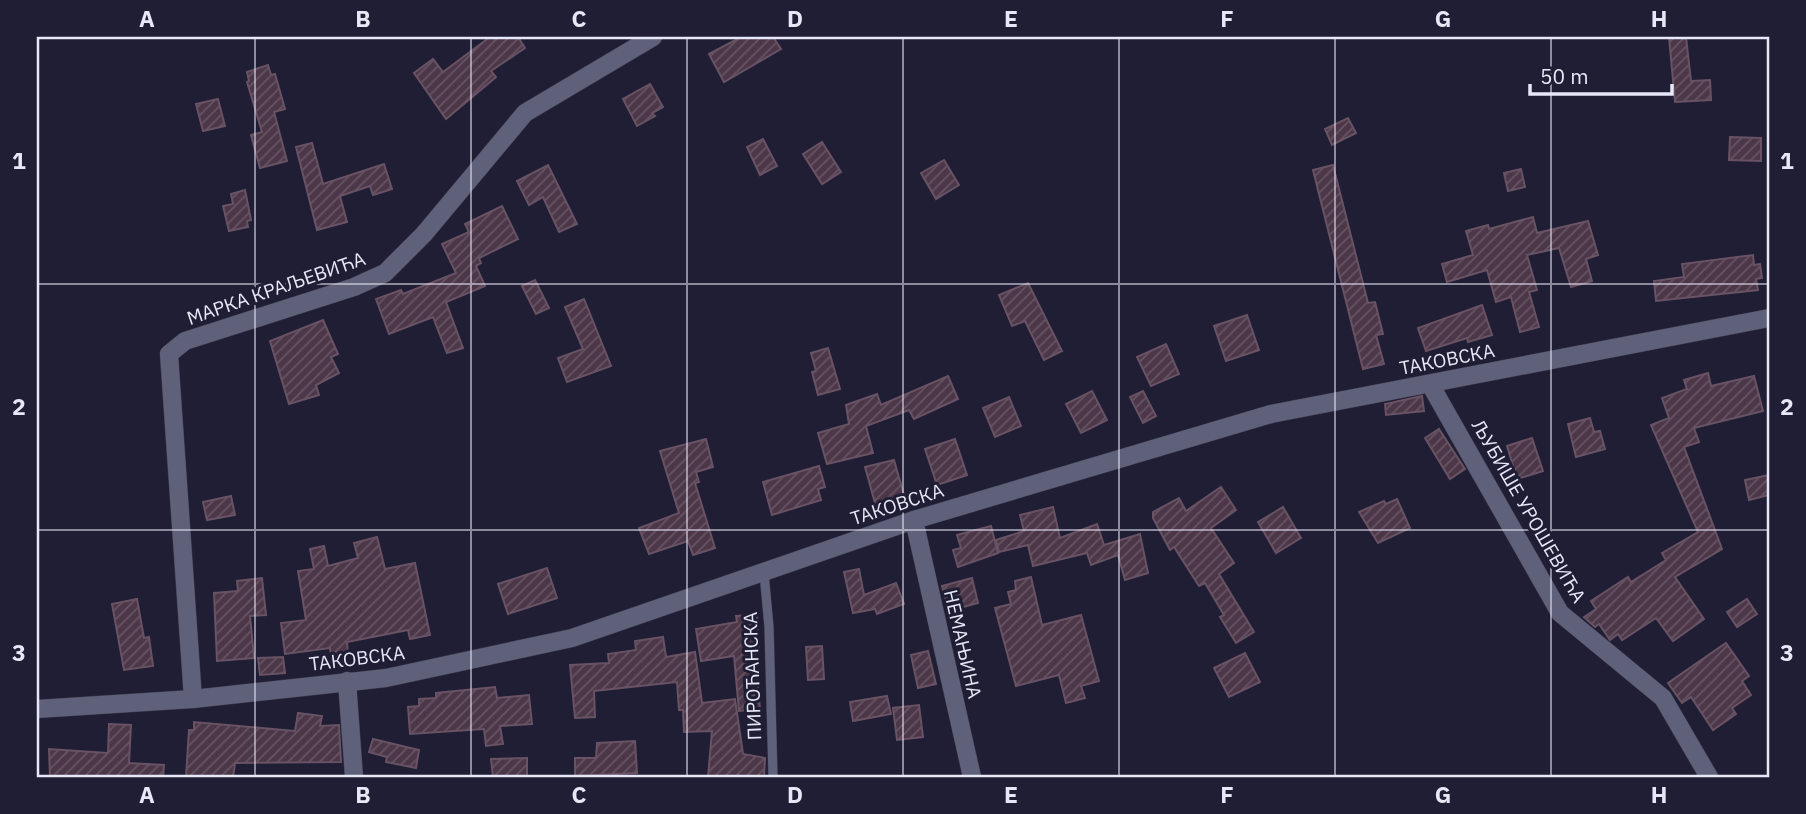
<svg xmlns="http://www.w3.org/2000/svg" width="1806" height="814" font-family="'IBM Plex Sans',sans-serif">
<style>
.building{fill:url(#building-hatch);stroke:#685264;stroke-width:2}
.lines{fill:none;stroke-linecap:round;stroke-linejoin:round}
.service-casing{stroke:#3a394b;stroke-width:10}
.minor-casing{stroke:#3a394b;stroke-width:19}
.service{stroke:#5f6079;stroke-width:9}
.minor{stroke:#5f6079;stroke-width:18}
.grid{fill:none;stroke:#e7e8f7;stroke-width:2;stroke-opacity:0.55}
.labels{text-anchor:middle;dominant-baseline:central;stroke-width:6;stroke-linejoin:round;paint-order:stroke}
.street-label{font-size:19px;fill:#e7e8f7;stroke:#1f1e34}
.neatline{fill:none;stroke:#e7e8f7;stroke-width:2.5}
.grid-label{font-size:23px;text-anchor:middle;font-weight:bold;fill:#e7e8f7}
</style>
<defs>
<pattern id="building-hatch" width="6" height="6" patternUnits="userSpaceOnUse" patternTransform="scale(1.75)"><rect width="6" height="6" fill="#4c3748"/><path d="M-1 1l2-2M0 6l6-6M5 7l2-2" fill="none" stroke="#665463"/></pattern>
</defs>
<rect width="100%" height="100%" fill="#1f1e34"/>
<g class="building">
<polygon points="490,37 518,37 525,48 491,71 496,77 446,119 414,73 433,59 443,72"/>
<polygon points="741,37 773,37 781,49 724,82 709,54"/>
<polygon points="1669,37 1686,37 1691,81 1710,80 1711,100 1675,102"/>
<polygon points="268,65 271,75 275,74 285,109 274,112 287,161 260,168 251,135 262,132 247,82 249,81 247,72"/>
<polygon points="650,84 663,107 652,113 655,116 637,126 623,99"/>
<polygon points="218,99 225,126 203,131 196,104"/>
<polygon points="1348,118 1356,133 1332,145 1325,129"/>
<polygon points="1730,137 1761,138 1761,161 1729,160"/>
<polygon points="763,139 777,166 760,175 747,147"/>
<polygon points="822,142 841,172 822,184 803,154"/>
<polygon points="312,143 323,184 384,164 392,189 373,195 370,186 340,196 347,222 317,230 296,147"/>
<polygon points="944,160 959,185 936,199 921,173"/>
<polygon points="548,165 577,224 559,232 543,197 529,205 517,181"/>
<polygon points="1333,165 1368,303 1375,302 1383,334 1376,335 1384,364 1363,369 1313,170"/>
<polygon points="1521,169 1525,187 1508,191 1504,173"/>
<polygon points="245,190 251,220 247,221 248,227 229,231 223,206 233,204 231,194"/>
<polygon points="502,206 518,239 479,258 481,263 476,266 485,286 446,302 463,348 447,353 433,317 389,334 376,299 401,290 403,294 456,273 442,244 469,232 465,224"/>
<polygon points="1533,217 1537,233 1588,221 1598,255 1586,259 1592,281 1571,287 1559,248 1527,255 1537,290 1529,292 1539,327 1520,332 1511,297 1496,302 1487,270 1447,282 1442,264 1473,255 1466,231 1488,225 1489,229"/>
<polygon points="1753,255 1754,265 1760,264 1762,278 1756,279 1758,290 1656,301 1654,281 1684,277 1682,264"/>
<polygon points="535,280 549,308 536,314 522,286"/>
<polygon points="1028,283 1062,351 1044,360 1025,321 1012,326 999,295"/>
<polygon points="584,299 611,366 567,382 558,358 583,349 565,307"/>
<polygon points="1482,305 1492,335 1468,342 1467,338 1426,351 1418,328"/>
<polygon points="1247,315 1259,350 1226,361 1214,326"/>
<polygon points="323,320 338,354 331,357 339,373 316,385 319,395 289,404 270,341"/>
<polygon points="1166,344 1179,374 1151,386 1137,357"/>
<polygon points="828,348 840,389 818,395 812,372 816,371 811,353"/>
<polygon points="1708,373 1711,386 1754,376 1763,411 1694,428 1699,442 1684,447 1722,549 1675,577 1704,619 1673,641 1656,618 1622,640 1618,634 1610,640 1599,624 1595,627 1584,617 1596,609 1591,601 1628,577 1631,582 1666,560 1662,553 1698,532 1651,425 1669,418 1662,398 1687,389 1684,380"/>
<polygon points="948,376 958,399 914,419 909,410 866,426 873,453 827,464 818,433 849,424 846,405 877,394 881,405"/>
<polygon points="1092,391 1107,420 1081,433 1066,404"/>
<polygon points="1143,391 1156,416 1143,423 1130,397"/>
<polygon points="1422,396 1424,411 1386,415 1385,404"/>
<polygon points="1009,397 1021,426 995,437 983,408"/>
<polygon points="1590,418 1594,432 1600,431 1605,449 1576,457 1568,424"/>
<polygon points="1439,429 1465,469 1450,479 1425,438"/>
<polygon points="1532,438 1543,471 1517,479 1507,446"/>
<polygon points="706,439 713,467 696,472 699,482 695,483 715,548 693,555 688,541 649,554 639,528 679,513 660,451"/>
<polygon points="955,439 967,475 937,485 925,449"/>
<polygon points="894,460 904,495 875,503 865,467"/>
<polygon points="819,466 825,487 818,489 821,500 772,515 763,482"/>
<polygon points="1769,475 1769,495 1749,500 1745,480"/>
<polygon points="1221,487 1236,510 1211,528 1234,563 1219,574 1254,632 1236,643 1220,617 1224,615 1205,583 1199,586 1174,547 1170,550 1153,518 1153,512 1179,498 1186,511"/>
<polygon points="231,496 235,515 207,520 203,502"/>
<polygon points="1397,499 1410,528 1378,543 1359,512 1384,501 1386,504"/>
<polygon points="1053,507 1060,538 1097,524 1104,545 1140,534 1148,573 1125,580 1118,555 1091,565 1087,553 1033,566 1028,545 999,552 996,540 1024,531 1020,515"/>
<polygon points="1283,507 1301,538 1276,553 1258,522"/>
<polygon points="991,526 998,553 958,567 953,550 961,548 957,535"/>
<polygon points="377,537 385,569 415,563 430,635 410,639 408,630 347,642 348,654 331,656 330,648 285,654 281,623 306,620 298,571 314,569 310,549 324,546 328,566 358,558 354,543"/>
<polygon points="547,568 557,598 508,614 498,584"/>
<polygon points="859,569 864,595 896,583 904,604 877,614 875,609 853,613 844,572"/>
<polygon points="1031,577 1042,625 1081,615 1099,681 1081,686 1085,698 1066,703 1059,675 1016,686 995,608 1011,604 1008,592 1016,590 1015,581"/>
<polygon points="262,578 266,615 250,616 254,658 217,661 214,593 238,591 237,581"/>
<polygon points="972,578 978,603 948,611 942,586"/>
<polygon points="137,599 144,638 149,637 153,666 124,670 112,604"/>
<polygon points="1747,599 1757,614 1737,627 1727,612"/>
<polygon points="757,615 759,647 754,647 760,709 739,711 734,656 701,661 696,629 737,622 736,616"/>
<polygon points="663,637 666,657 695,652 702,703 735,699 743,754 765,758 764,777 708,777 712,731 684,732 683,710 679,710 677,682 594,691 595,717 575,718 570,665 609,663 608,654 636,650 635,641"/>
<polygon points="1726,643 1749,676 1742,681 1751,695 1732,708 1736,714 1713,730 1691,697 1682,703 1668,683"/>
<polygon points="822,646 824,679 808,680 806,647"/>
<polygon points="928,651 936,684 918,688 911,655"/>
<polygon points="1245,653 1260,682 1229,697 1214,668"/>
<polygon points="283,657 285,673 260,675 258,658"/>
<polygon points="495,687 497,698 529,695 532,724 500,726 503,744 486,746 484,729 410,734 408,707 419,706 419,699 436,698 436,693"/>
<polygon points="887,696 891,714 853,721 850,702"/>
<polygon points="919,705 923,737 897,740 893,708"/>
<polygon points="298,713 322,716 320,726 339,725 341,762 235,763 233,777 186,777 189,730 194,730 194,722 295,731"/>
<polygon points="109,724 131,725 129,763 164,765 163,777 50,777 49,749 108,753"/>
<polygon points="373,739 419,750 416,768 386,762 387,757 369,752"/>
<polygon points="635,741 637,773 575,776 575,758 596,758 597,743"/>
<polygon points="527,758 527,777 493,777 491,759"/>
</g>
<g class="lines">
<defs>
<polyline id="service" points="764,573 769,627 773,777"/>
<g id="minor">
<polyline points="1430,384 1560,613 1663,698 1709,777"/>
<polyline points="914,520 972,777"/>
<polyline points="347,681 354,777"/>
<polyline points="193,699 169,354 185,341 354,287 385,273 424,234 525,113 653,37"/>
<polyline points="37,709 193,699 386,678 572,638 914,520 1271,414 1769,318"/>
</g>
</defs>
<use href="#service" class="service-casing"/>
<use href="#minor" class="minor-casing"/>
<use href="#service" class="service"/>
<use href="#minor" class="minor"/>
</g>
<path class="grid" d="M 255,37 L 255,777M 471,37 L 471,777M 687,37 L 687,777M 903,37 L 903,777M 1119,37 L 1119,777M 1335,37 L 1335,777M 1551,37 L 1551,777M 37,284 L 1769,284M 37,530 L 1769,530"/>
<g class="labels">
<g class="street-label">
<text transform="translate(276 288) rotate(-19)">МАРКА КРАЉЕВИЋА</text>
<text transform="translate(1447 359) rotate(-11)">ТАКОВСКА</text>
<text transform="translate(897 504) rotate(-18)">ТАКОВСКА</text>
<text transform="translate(1529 511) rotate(60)">ЉУБИШЕ УРОШЕВИЋА</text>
<text transform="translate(963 644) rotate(77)">НЕМАЊИНА</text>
<text transform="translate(357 658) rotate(-7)">ТАКОВСКА</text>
<text transform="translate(752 676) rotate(-92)">ПИРОЋАНСКА</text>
</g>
</g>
<rect width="1806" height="814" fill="none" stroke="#1f1e34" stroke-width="77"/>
<path d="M1530 84v10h142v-10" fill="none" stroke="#e7e8f7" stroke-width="3.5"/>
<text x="1540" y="84" font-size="21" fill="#e7e8f7" stroke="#1f1e34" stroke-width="5" paint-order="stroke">50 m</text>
<rect x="38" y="38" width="1730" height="738" class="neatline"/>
<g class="grid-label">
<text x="147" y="27">A</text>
<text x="363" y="27">B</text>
<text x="579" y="27">C</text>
<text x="795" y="27">D</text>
<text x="1011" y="27">E</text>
<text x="1227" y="27">F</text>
<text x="1443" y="27">G</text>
<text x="1659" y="27">H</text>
<text x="19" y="169">1</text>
<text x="1787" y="169">1</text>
<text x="19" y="415">2</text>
<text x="1787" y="415">2</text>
<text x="19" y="661">3</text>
<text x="1787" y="661">3</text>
<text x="147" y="803">A</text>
<text x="363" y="803">B</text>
<text x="579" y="803">C</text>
<text x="795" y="803">D</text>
<text x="1011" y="803">E</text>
<text x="1227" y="803">F</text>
<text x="1443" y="803">G</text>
<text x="1659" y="803">H</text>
</g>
</svg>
